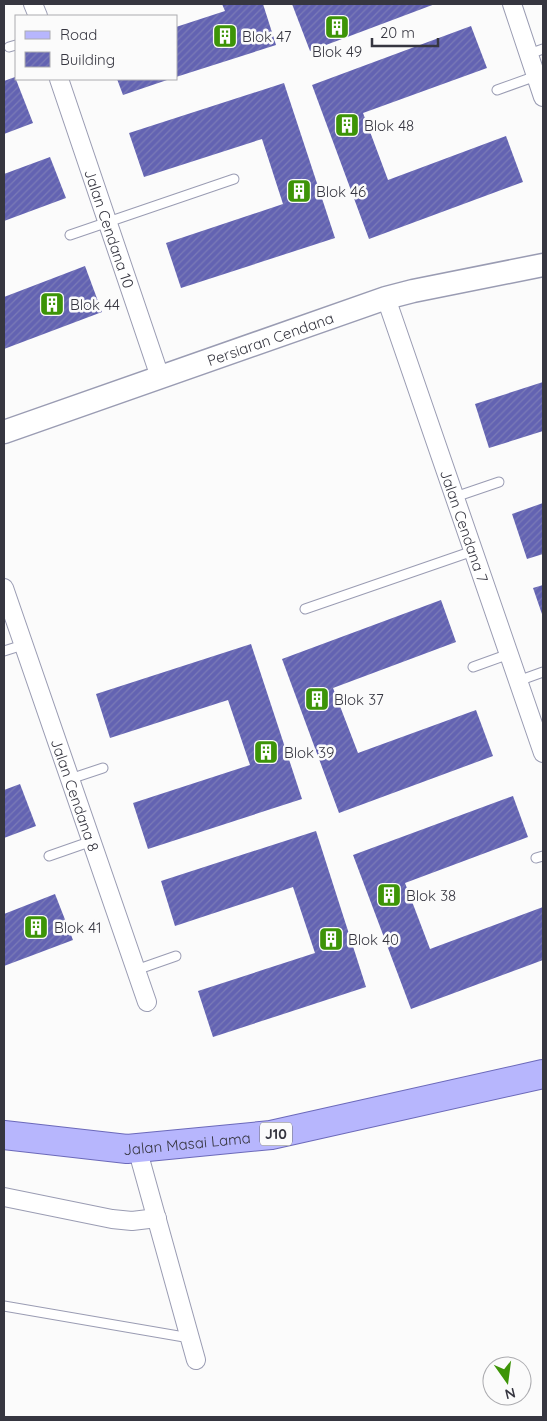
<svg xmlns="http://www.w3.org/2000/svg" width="547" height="1421" font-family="Quicksand,sans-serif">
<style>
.building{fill:url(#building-hatch)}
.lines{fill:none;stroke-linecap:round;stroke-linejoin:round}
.service-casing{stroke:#9a9cb3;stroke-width:11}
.minor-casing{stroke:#9a9cb3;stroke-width:20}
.tertiary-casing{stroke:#9a9cb3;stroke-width:25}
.primary-casing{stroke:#6b69ba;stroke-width:30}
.service{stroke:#fff;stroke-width:9}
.minor{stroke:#fff;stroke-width:18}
.tertiary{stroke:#fff;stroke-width:22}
.primary{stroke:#b7b6fd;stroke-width:28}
.labels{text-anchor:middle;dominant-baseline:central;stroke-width:5;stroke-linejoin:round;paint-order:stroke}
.shield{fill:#fbfbfb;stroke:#717178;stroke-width:1}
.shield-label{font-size:14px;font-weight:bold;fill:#363640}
.poi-label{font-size:15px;fill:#363640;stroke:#fbfbfb;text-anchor:start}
.street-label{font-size:15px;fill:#363640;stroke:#fbfbfb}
</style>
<defs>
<pattern id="building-hatch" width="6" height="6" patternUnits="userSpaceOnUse" patternTransform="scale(1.25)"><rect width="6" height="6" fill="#6363b2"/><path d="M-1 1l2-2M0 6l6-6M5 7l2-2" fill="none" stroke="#7b7bb7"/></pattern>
</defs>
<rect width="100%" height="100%" fill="#fbfbfb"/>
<g class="building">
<polygon points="222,4 263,4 276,45 176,77 176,27 225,11"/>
<polygon points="292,4 435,4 310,51"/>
<polygon points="471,26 487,68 363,113 388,180 506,136 523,182 369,239 312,85"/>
<polygon points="15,77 33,123 4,134 4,81"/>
<polygon points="117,79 170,79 123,95"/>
<polygon points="284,83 335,238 181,288 166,243 283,204 262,139 144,177 129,133"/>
<polygon points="50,157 66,198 4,221 4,174"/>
<polygon points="85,266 102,312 4,349 4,297"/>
<polygon points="543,382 543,431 489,448 475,404"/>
<polygon points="543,503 543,554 527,559 512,514"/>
<polygon points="543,585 543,617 533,588"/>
<polygon points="441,600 456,642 333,688 358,753 476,710 493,756 339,813 282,659"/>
<polygon points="251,644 302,799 148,849 133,803 250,765 228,700 110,738 96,694"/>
<polygon points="20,784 36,826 4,838 4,790"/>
<polygon points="513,796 528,837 405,883 430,949 543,907 543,960 411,1009 353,855"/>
<polygon points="316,831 366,987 213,1037 198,991 315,953 293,887 175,926 161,881"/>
<polygon points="55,894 73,940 4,966 4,914"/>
</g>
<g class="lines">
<defs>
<g id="service">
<polyline points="9,47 16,45"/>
<polyline points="529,54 543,49"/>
<polyline points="497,90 536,76"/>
<polyline points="70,235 234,179"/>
<polyline points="455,497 499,482"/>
<polyline points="305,609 473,551"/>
<polyline points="4,651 23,645"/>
<polyline points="473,667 509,654"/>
<polyline points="518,681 543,672"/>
<polyline points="70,779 103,768"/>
<polyline points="49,856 92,841"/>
<polyline points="536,858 543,856"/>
<polyline points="136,970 176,956"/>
<polyline points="4,1306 190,1338"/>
</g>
<g id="minor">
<polyline points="33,4 38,16"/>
<polyline points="512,4 543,97"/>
<path id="s1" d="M 59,79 L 160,377"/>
<path id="s2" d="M 386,298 L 543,753"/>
<path id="s3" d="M 4,588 L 147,1002"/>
<polyline points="137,1148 196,1360"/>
<polyline points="4,1197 112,1219 132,1221 157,1218"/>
</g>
<g id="tertiary">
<path id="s4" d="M 4,432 L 386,298 L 413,291 L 543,265"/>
</g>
<g id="primary">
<path id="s5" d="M 4,1135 L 127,1149 L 271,1135 L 543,1074"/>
</g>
</defs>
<use href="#service" class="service-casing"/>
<use href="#minor" class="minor-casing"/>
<use href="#tertiary" class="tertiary-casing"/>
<use href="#primary" class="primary-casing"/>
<use href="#service" class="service"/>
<use href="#minor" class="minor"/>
<use href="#tertiary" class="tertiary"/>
<use href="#primary" class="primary"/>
</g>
<defs>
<symbol id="building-square" viewBox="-11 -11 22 22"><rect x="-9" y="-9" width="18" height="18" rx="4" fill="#3d9407" stroke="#fbfbfb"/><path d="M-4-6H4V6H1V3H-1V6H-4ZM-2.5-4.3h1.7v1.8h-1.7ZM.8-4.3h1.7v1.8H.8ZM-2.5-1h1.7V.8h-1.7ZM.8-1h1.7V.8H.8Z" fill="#fff"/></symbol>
</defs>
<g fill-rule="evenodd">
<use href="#building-square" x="323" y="13" width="28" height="28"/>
<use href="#building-square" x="211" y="22" width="28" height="28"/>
<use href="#building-square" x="333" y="111" width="28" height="28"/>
<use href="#building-square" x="285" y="177" width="28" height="28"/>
<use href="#building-square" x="38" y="290" width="28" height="28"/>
<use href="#building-square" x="303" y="685" width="28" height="28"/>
<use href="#building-square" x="252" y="738" width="28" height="28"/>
<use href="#building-square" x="375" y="881" width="28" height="28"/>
<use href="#building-square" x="22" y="913" width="28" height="28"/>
<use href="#building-square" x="317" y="925" width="28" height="28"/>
</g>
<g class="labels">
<rect class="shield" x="260" y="1122.5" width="32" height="23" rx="4"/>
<g class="shield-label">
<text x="276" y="1134">J10</text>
</g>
<g class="poi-label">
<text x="242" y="36">Blok 47</text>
<text x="337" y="51" text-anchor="middle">Blok 49</text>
<text x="364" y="125">Blok 48</text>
<text x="316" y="191">Blok 46</text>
<text x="70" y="304">Blok 44</text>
<text x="334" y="699">Blok 37</text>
<text x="284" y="752">Blok 39</text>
<text x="406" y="895">Blok 38</text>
<text x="54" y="927">Blok 41</text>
<text x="348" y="939">Blok 40</text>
</g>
<g class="street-label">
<text stroke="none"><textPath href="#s1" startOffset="158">Jalan Cendana 10</textPath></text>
<text stroke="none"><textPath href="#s4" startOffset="282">Persiaran Cendana</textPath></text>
<text stroke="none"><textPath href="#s2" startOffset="241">Jalan Cendana 7</textPath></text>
<text stroke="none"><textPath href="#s3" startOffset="219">Jalan Cendana 8</textPath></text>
<text stroke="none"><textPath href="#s5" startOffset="184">Jalan Masai Lama</textPath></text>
</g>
</g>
<rect width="547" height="1421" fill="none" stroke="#363640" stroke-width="10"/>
<rect x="15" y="15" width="162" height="65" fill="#fbfbfb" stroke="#acacb0"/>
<rect x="25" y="31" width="25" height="8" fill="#b7b6fd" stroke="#acacb0"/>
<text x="60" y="40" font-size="15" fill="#363640">Road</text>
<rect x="25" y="52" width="25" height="15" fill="url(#building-hatch)" stroke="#acacb0"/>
<text x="60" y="65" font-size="15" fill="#363640">Building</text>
<g transform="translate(507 1381) rotate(166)"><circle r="24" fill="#fbfbfb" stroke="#acacb0"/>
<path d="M0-4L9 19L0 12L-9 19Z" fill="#3d9407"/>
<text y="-8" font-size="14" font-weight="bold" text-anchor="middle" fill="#363640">N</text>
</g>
<path d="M372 38v8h66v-8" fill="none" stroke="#363640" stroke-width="2.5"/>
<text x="380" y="38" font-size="15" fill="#363640" stroke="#fbfbfb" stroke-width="4" paint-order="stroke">20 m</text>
</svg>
